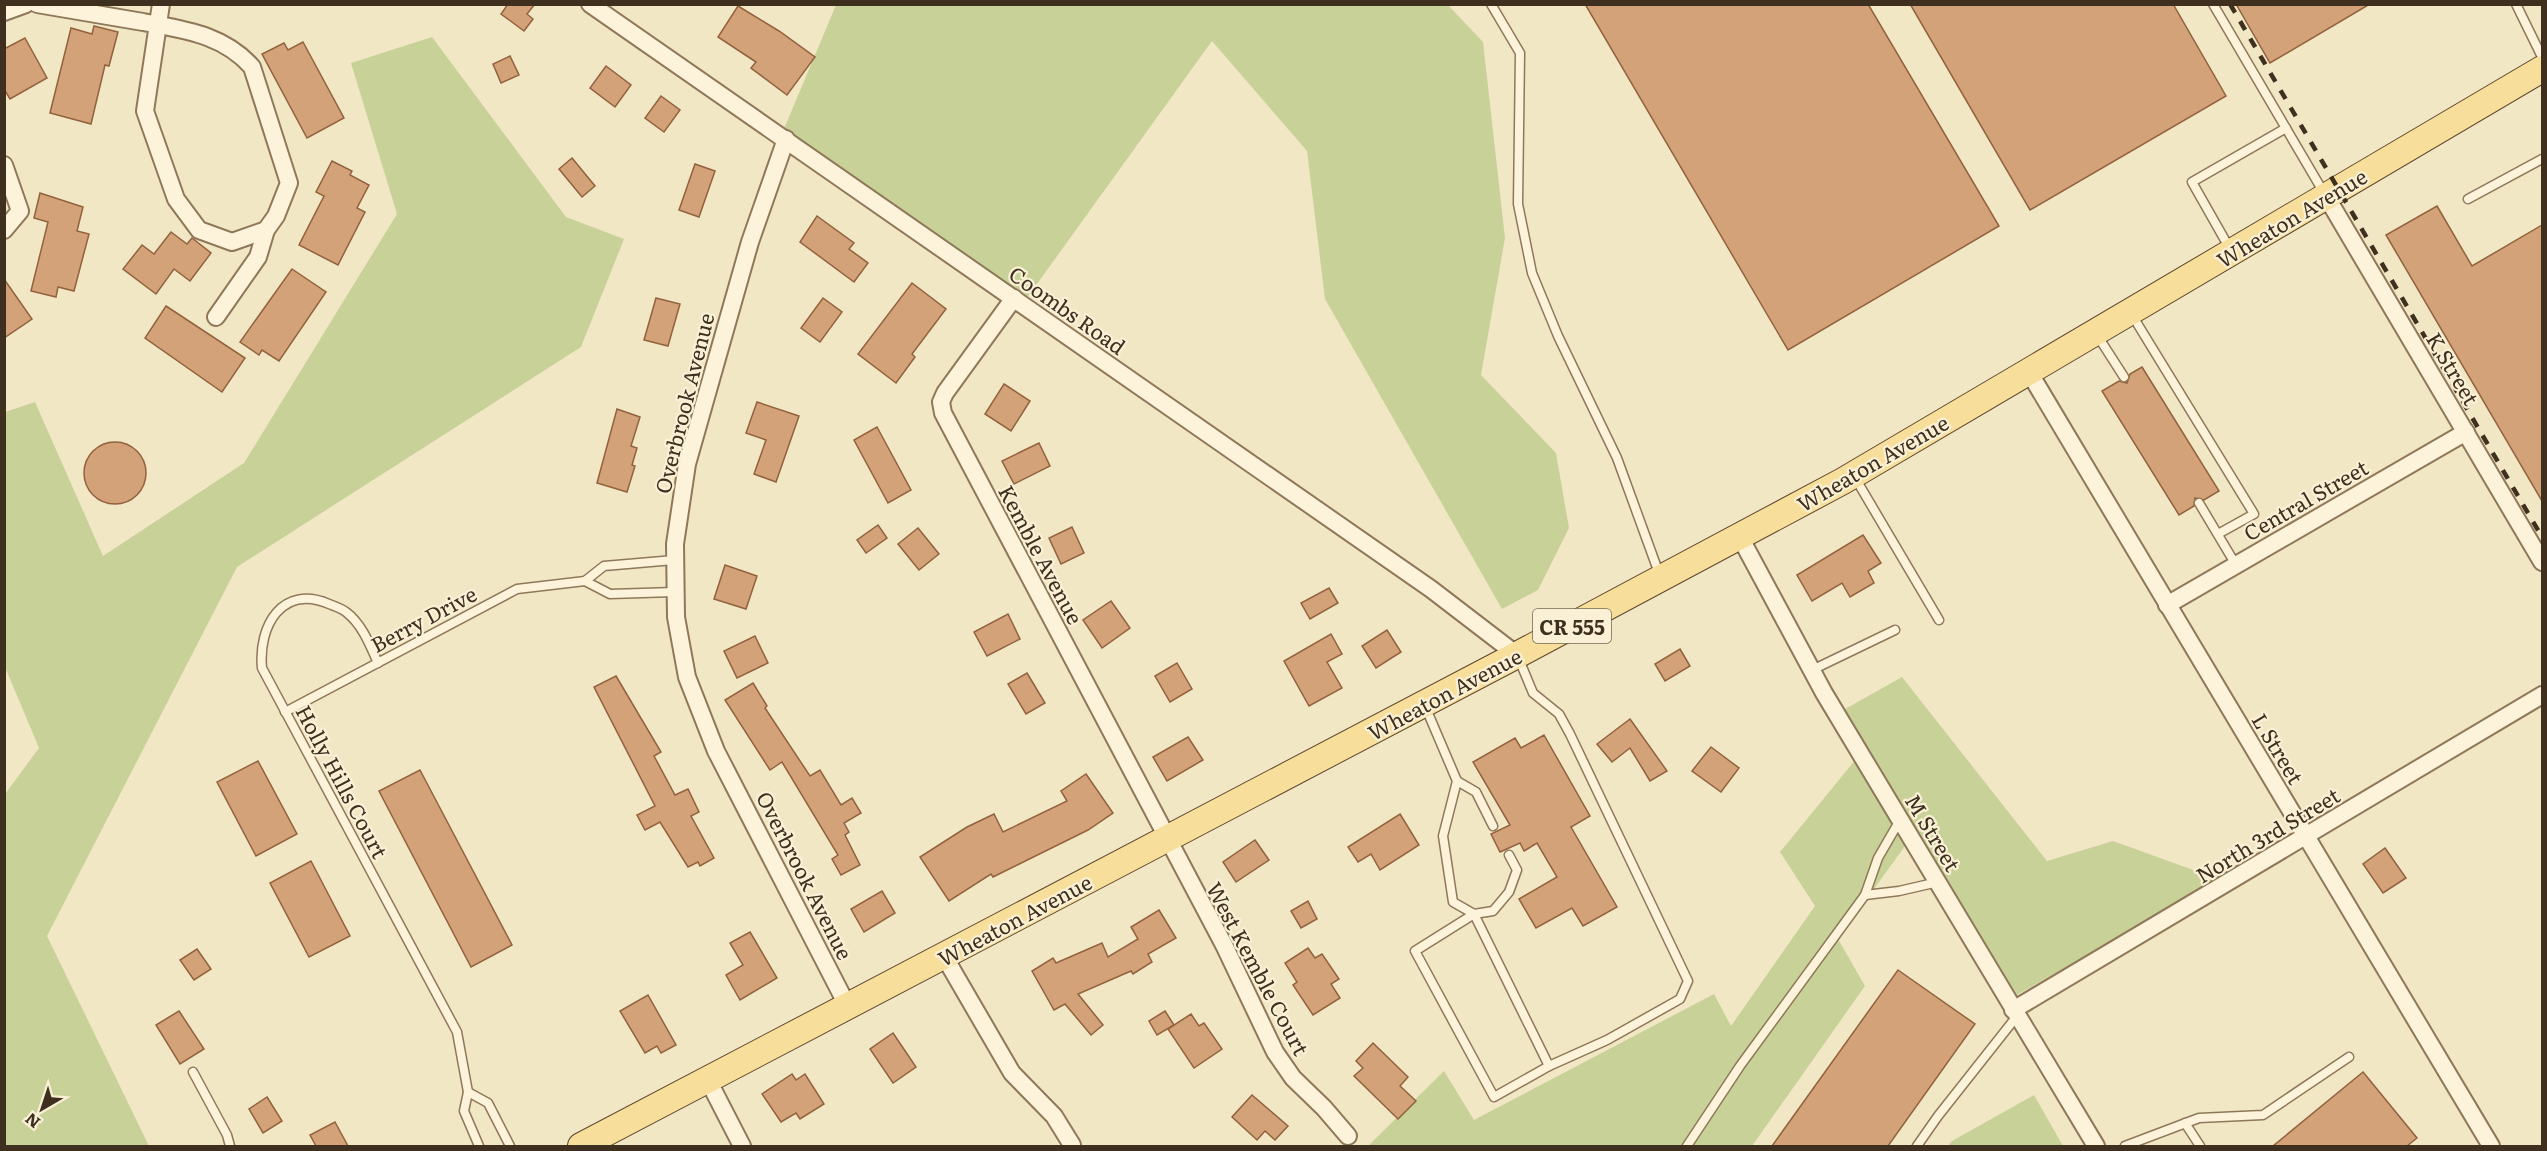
<svg xmlns="http://www.w3.org/2000/svg" width="2547" height="1151" font-family="Literata,serif">
<style>
.green{fill:#c8d298}
.building{fill:#d3a278;stroke:#91623d;stroke-width:1.5}
.lines{fill:none;stroke-linecap:round;stroke-linejoin:round}
.service-casing{stroke:#8f7859;stroke-width:11}
.minor-casing{stroke:#8f7859;stroke-width:20}
.primary-casing{stroke:#5d462d;stroke-width:28}
.service{stroke:#fcf3da;stroke-width:8}
.minor{stroke:#fcf3da;stroke-width:16}
.primary{stroke:#f7df9b;stroke-width:26}
.rail{stroke:#3e2f1e;stroke-width:4.5;stroke-dasharray:10 10;stroke-linecap:butt}
.labels{text-anchor:middle;dominant-baseline:central;stroke-width:4.5;stroke-linejoin:round;paint-order:stroke}
.shield{fill:#f9f0d6;stroke:#766955;stroke-width:1.5}
.shield-label{font-size:20px;font-weight:bold;fill:#3e2f1e}
.street-label{font-size:21px;fill:#3e2f1e;stroke:#f9f0d6}
</style>
<rect width="100%" height="100%" fill="#f2e7c5"/>
<g class="green">
<polygon points="836,5 1448,5 1483,42 1505,238 1481,375 1556,453 1569,528 1538,590 1502,609 1325,299 1307,151 1212,41 1024,302 781,136"/>
<polygon points="432,37 566,217 624,239 581,347 237,567 47,936 149,1146 5,1146 5,794 39,748 5,667 5,412 35,402 103,556 244,463 397,214 351,63"/>
<polygon points="1902,677 2047,861 2113,841 2221,880 2006,1001 1910,839 1838,939 1865,986 1752,1146 1368,1146 1444,1071 1474,1120 1714,994 1731,1026 1815,906 1780,852 1861,753 1838,713"/>
<polygon points="2034,1095 2063,1146 1948,1146 1952,1141"/>
</g>
<g class="building">
<polygon points="508,4 535,4 527,14 533,19 524,31 501,14"/>
<polygon points="1585,4 1868,4 1999,226 1788,350"/>
<polygon points="1910,4 2173,4 2226,96 2030,210"/>
<polygon points="2236,4 2370,4 2270,63"/>
<polygon points="738,6 779,31 815,57 787,95 751,68 756,62 718,37"/>
<polygon points="94,26 118,32 109,66 105,65 91,124 50,113 71,28 92,34"/>
<polygon points="25,38 47,78 10,99 4,89 4,49"/>
<polygon points="303,42 344,118 307,138 262,54 284,43 288,50"/>
<polygon points="510,56 519,75 501,83 493,64"/>
<polygon points="606,66 631,85 615,107 590,88"/>
<polygon points="661,96 680,110 664,132 645,118"/>
<polygon points="572,158 595,186 582,197 559,169"/>
<polygon points="332,161 352,171 350,175 369,185 357,208 365,212 338,265 299,245 324,196 316,192"/>
<polygon points="695,164 715,171 699,217 679,210"/>
<polygon points="40,193 83,207 77,231 89,234 74,291 58,287 56,297 31,291 48,222 34,218"/>
<polygon points="2437,206 2472,266 2542,225 2542,501 2386,235"/>
<polygon points="817,216 854,243 849,249 868,263 854,282 800,242"/>
<polygon points="171,232 187,244 192,238 211,253 190,281 174,269 156,294 123,269 142,245 154,254"/>
<polygon points="292,269 326,292 279,361 262,350 259,355 240,342"/>
<polygon points="4,279 32,319 4,338"/>
<polygon points="912,283 946,309 912,354 915,357 896,383 858,354"/>
<polygon points="656,298 680,304 668,346 644,340"/>
<polygon points="823,298 842,312 820,342 801,328"/>
<polygon points="166,306 245,358 222,392 145,338"/>
<polygon points="2142,367 2219,491 2204,500 2195,498 2194,506 2179,515 2102,391 2119,381 2127,383 2130,374"/>
<polygon points="1004,384 1030,401 1011,431 985,414"/>
<polygon points="757,402 799,416 776,482 754,474 766,440 746,433"/>
<polygon points="617,409 640,417 631,446 637,448 632,465 635,466 627,492 597,483"/>
<polygon points="877,427 911,490 888,503 854,440"/>
<circle cx="115" cy="473" r="31"/>
<polygon points="1039,443 1050,466 1014,484 1002,461"/>
<polygon points="878,525 887,538 866,553 857,540"/>
<polygon points="1072,527 1084,553 1061,564 1049,538"/>
<polygon points="918,528 939,554 919,570 898,544"/>
<polygon points="1863,535 1881,563 1868,571 1874,583 1850,597 1842,583 1812,601 1797,575"/>
<polygon points="725,565 757,576 746,609 714,599"/>
<polygon points="1329,588 1338,603 1310,619 1301,603"/>
<polygon points="1111,601 1130,628 1102,648 1083,620"/>
<polygon points="1008,614 1020,639 987,656 974,632"/>
<polygon points="1387,630 1401,652 1376,668 1362,646"/>
<polygon points="1331,634 1342,654 1327,662 1342,688 1309,706 1284,661"/>
<polygon points="755,636 768,663 737,678 724,651"/>
<polygon points="1680,649 1690,666 1665,681 1655,664"/>
<polygon points="1177,663 1192,689 1170,702 1155,676"/>
<polygon points="1027,673 1045,703 1026,714 1008,684"/>
<polygon points="616,676 661,752 654,756 675,795 688,789 699,812 691,816 714,858 700,866 698,862 688,867 660,822 645,830 637,815 655,806 594,687"/>
<polygon points="753,683 767,706 765,708 810,776 820,770 841,805 852,798 861,813 844,823 849,832 845,835 860,865 841,875 832,859 838,855 782,762 770,770 725,700"/>
<polygon points="1630,719 1667,771 1650,781 1630,748 1612,762 1597,744"/>
<polygon points="1544,735 1590,816 1571,827 1617,907 1583,926 1572,908 1536,928 1519,899 1557,877 1537,843 1524,851 1520,843 1500,852 1491,834 1510,825 1473,762 1515,738 1521,748"/>
<polygon points="1188,737 1203,760 1167,781 1153,757"/>
<polygon points="1711,747 1739,768 1721,792 1692,771"/>
<polygon points="258,761 297,834 256,856 217,782"/>
<polygon points="420,770 512,945 471,967 379,791"/>
<polygon points="1086,774 1113,813 1088,830 993,877 991,874 949,901 920,857 967,827 994,814 1003,832 1067,801 1061,791"/>
<polygon points="1400,814 1419,845 1380,870 1371,854 1358,862 1348,847"/>
<polygon points="1255,840 1269,860 1236,882 1223,862"/>
<polygon points="2385,848 2406,878 2383,893 2363,864"/>
<polygon points="311,861 350,936 309,957 270,883"/>
<polygon points="882,891 895,913 864,932 851,909"/>
<polygon points="1308,901 1317,919 1301,928 1291,911"/>
<polygon points="1159,910 1176,938 1148,954 1152,962 1133,974 1131,971 1078,994 1103,1025 1091,1035 1065,1004 1054,1010 1032,971 1053,958 1056,963 1102,943 1108,957 1138,939 1131,927"/>
<polygon points="750,932 777,978 740,1000 726,975 743,965 730,943"/>
<polygon points="1308,948 1315,958 1322,954 1339,979 1331,984 1340,998 1313,1015 1293,985 1297,982 1285,963"/>
<polygon points="197,949 211,969 194,980 180,960"/>
<polygon points="1898,970 1975,1024 1888,1146 1772,1146"/>
<polygon points="648,995 676,1045 661,1053 657,1046 645,1053 620,1011"/>
<polygon points="179,1011 204,1049 180,1064 156,1025"/>
<polygon points="1165,1011 1174,1025 1157,1035 1149,1021"/>
<polygon points="1191,1014 1199,1026 1204,1023 1222,1049 1194,1068 1168,1029"/>
<polygon points="893,1033 916,1067 893,1083 870,1049"/>
<polygon points="1373,1043 1408,1077 1400,1086 1416,1101 1398,1119 1354,1076 1363,1068 1356,1061"/>
<polygon points="2363,1072 2417,1138 2407,1146 2273,1146"/>
<polygon points="792,1074 796,1080 805,1074 824,1104 800,1119 796,1113 781,1122 762,1094"/>
<polygon points="1252,1095 1288,1126 1275,1140 1265,1131 1257,1140 1232,1117"/>
<polygon points="267,1097 282,1121 263,1133 249,1109"/>
<polygon points="335,1122 348,1146 316,1146 310,1135"/>
</g>
<g class="lines">
<defs>
<g id="service">
<polyline points="1491,4 1520,53 1518,204 1532,273 1558,336 1617,458 1660,576"/>
<polyline points="2213,4 2324,193"/>
<polyline points="2516,4 2542,57"/>
<polyline points="2468,199 2542,159"/>
<polyline points="2230,249 2192,182 2286,128"/>
<polyline points="2132,315 2254,514 2218,534"/>
<polyline points="2097,335 2124,377"/>
<polyline points="1854,476 1939,620"/>
<polyline points="2199,503 2236,565"/>
<polyline points="585,581 610,594 674,592"/>
<polyline points="1518,657 1533,693 1559,714 1570,734 1688,981 1680,999 1607,1040 1549,1066"/>
<path d="M 378,663 C 370,645 362,624 346,612 C 341,608 334,606 329,604 C 282,584 258,626 262,668 L 457,1032 L 468,1092 L 464,1111 L 479,1146"/>
<polyline points="1812,670 1895,630"/>
<polyline points="1425,706 1457,781 1443,836 1453,902 1474,914 1549,1066 1494,1097 1415,951 1474,914 1493,911 1509,892 1517,870 1509,855"/>
<polyline points="285,712 517,589 585,581 604,566 674,560"/>
<polyline points="1457,781 1476,792 1493,826"/>
<polyline points="1900,820 1878,858 1865,895 1899,891 1938,882"/>
<polyline points="193,1072 227,1135 230,1146"/>
<polyline points="468,1092 488,1103 510,1146"/>
<polyline points="2185,1123 2200,1146"/>
<polyline points="1687,1146 1740,1066 1865,895"/>
<polyline points="1917,1146 1938,1116 2017,1016"/>
<polyline points="2125,1146 2199,1118 2263,1115 2349,1057"/>
</g>
<g id="minor">
<path d="M 37,4 L 143,22 C 184,30 223,34 252,67 L 289,183 L 276,216 L 266,230 L 232,242 L 199,230 L 176,199 L 145,111 L 161,4"/>
<polyline points="590,4 1431,589 1517,655"/>
<polyline points="4,12 26,4"/>
<polyline points="786,139 750,242 687,464 675,544 676,617 687,677 716,751 848,1007"/>
<polyline points="4,165 20,211 4,230"/>
<polyline points="2326,196 2542,562"/>
<polyline points="1014,298 945,393 941,402 943,413 1224,945 1275,1052 1293,1078 1324,1108 1348,1136"/>
<polyline points="216,317 258,257 266,230"/>
<polyline points="2029,372 2491,1146"/>
<polyline points="1740,537 1824,693 2096,1146"/>
<polyline points="2167,605 2466,432"/>
<polyline points="944,956 1012,1073 1054,1116 1072,1145"/>
<polyline points="2013,1010 2542,695"/>
<polyline points="708,1080 742,1146"/>
</g>
<polyline id="primary" points="581,1146 1517,655 1843,481 2542,69"/>
</defs>
<use href="#service" class="service-casing"/>
<use href="#minor" class="minor-casing"/>
<use href="#primary" class="primary-casing"/>
<use href="#service" class="service"/>
<use href="#minor" class="minor"/>
<use href="#primary" class="primary"/>
<polyline class="rail" points="2230,4 2542,537"/>
</g>
<g class="labels">
<rect class="shield" x="1533" y="609" width="78" height="34" rx="4.5"/>
<g class="shield-label">
<text x="1572" y="626">CR 555</text>
</g>
<g class="street-label">
<text transform="translate(2291 217) rotate(-31)">Wheaton Avenue</text>
<text transform="translate(1068 309) rotate(35)">Coombs Road</text>
<text transform="translate(2454 368) rotate(59)">K Street</text>
<text transform="translate(683 403) rotate(-76)">Overbrook Avenue</text>
<text transform="translate(1872 462) rotate(-30)">Wheaton Avenue</text>
<text transform="translate(2305 499) rotate(-30)">Central Street</text>
<text transform="translate(1042 554) rotate(62)">Kemble Avenue</text>
<text transform="translate(423 618) rotate(-28)">Berry Drive</text>
<text transform="translate(1444 693) rotate(-28)">Wheaton Avenue</text>
<text transform="translate(2279 748) rotate(59)">L Street</text>
<text transform="translate(343 781) rotate(62)">Holly Hills Court</text>
<text transform="translate(1934 832) rotate(59)">M Street</text>
<text transform="translate(2267 834) rotate(-31)">North 3rd Street</text>
<text transform="translate(806 875) rotate(63)">Overbrook Avenue</text>
<text transform="translate(1014 919) rotate(-28)">Wheaton Avenue</text>
<text transform="translate(1259 968) rotate(62)">West Kemble Court</text>
</g>
</g>
<rect width="2547" height="1151" fill="none" stroke="#3e2f1e" stroke-width="12"/>
<g transform="translate(42 1109) rotate(219)" stroke="#f9f0d6" stroke-width="4.5" paint-order="stroke">
<path d="M0-4.5L10 22L0 15L-10 22Z" fill="#3e2f1e"/>
<text y="-9" font-size="16" font-weight="bold" text-anchor="middle" fill="#3e2f1e">N</text>
</g>
</svg>
